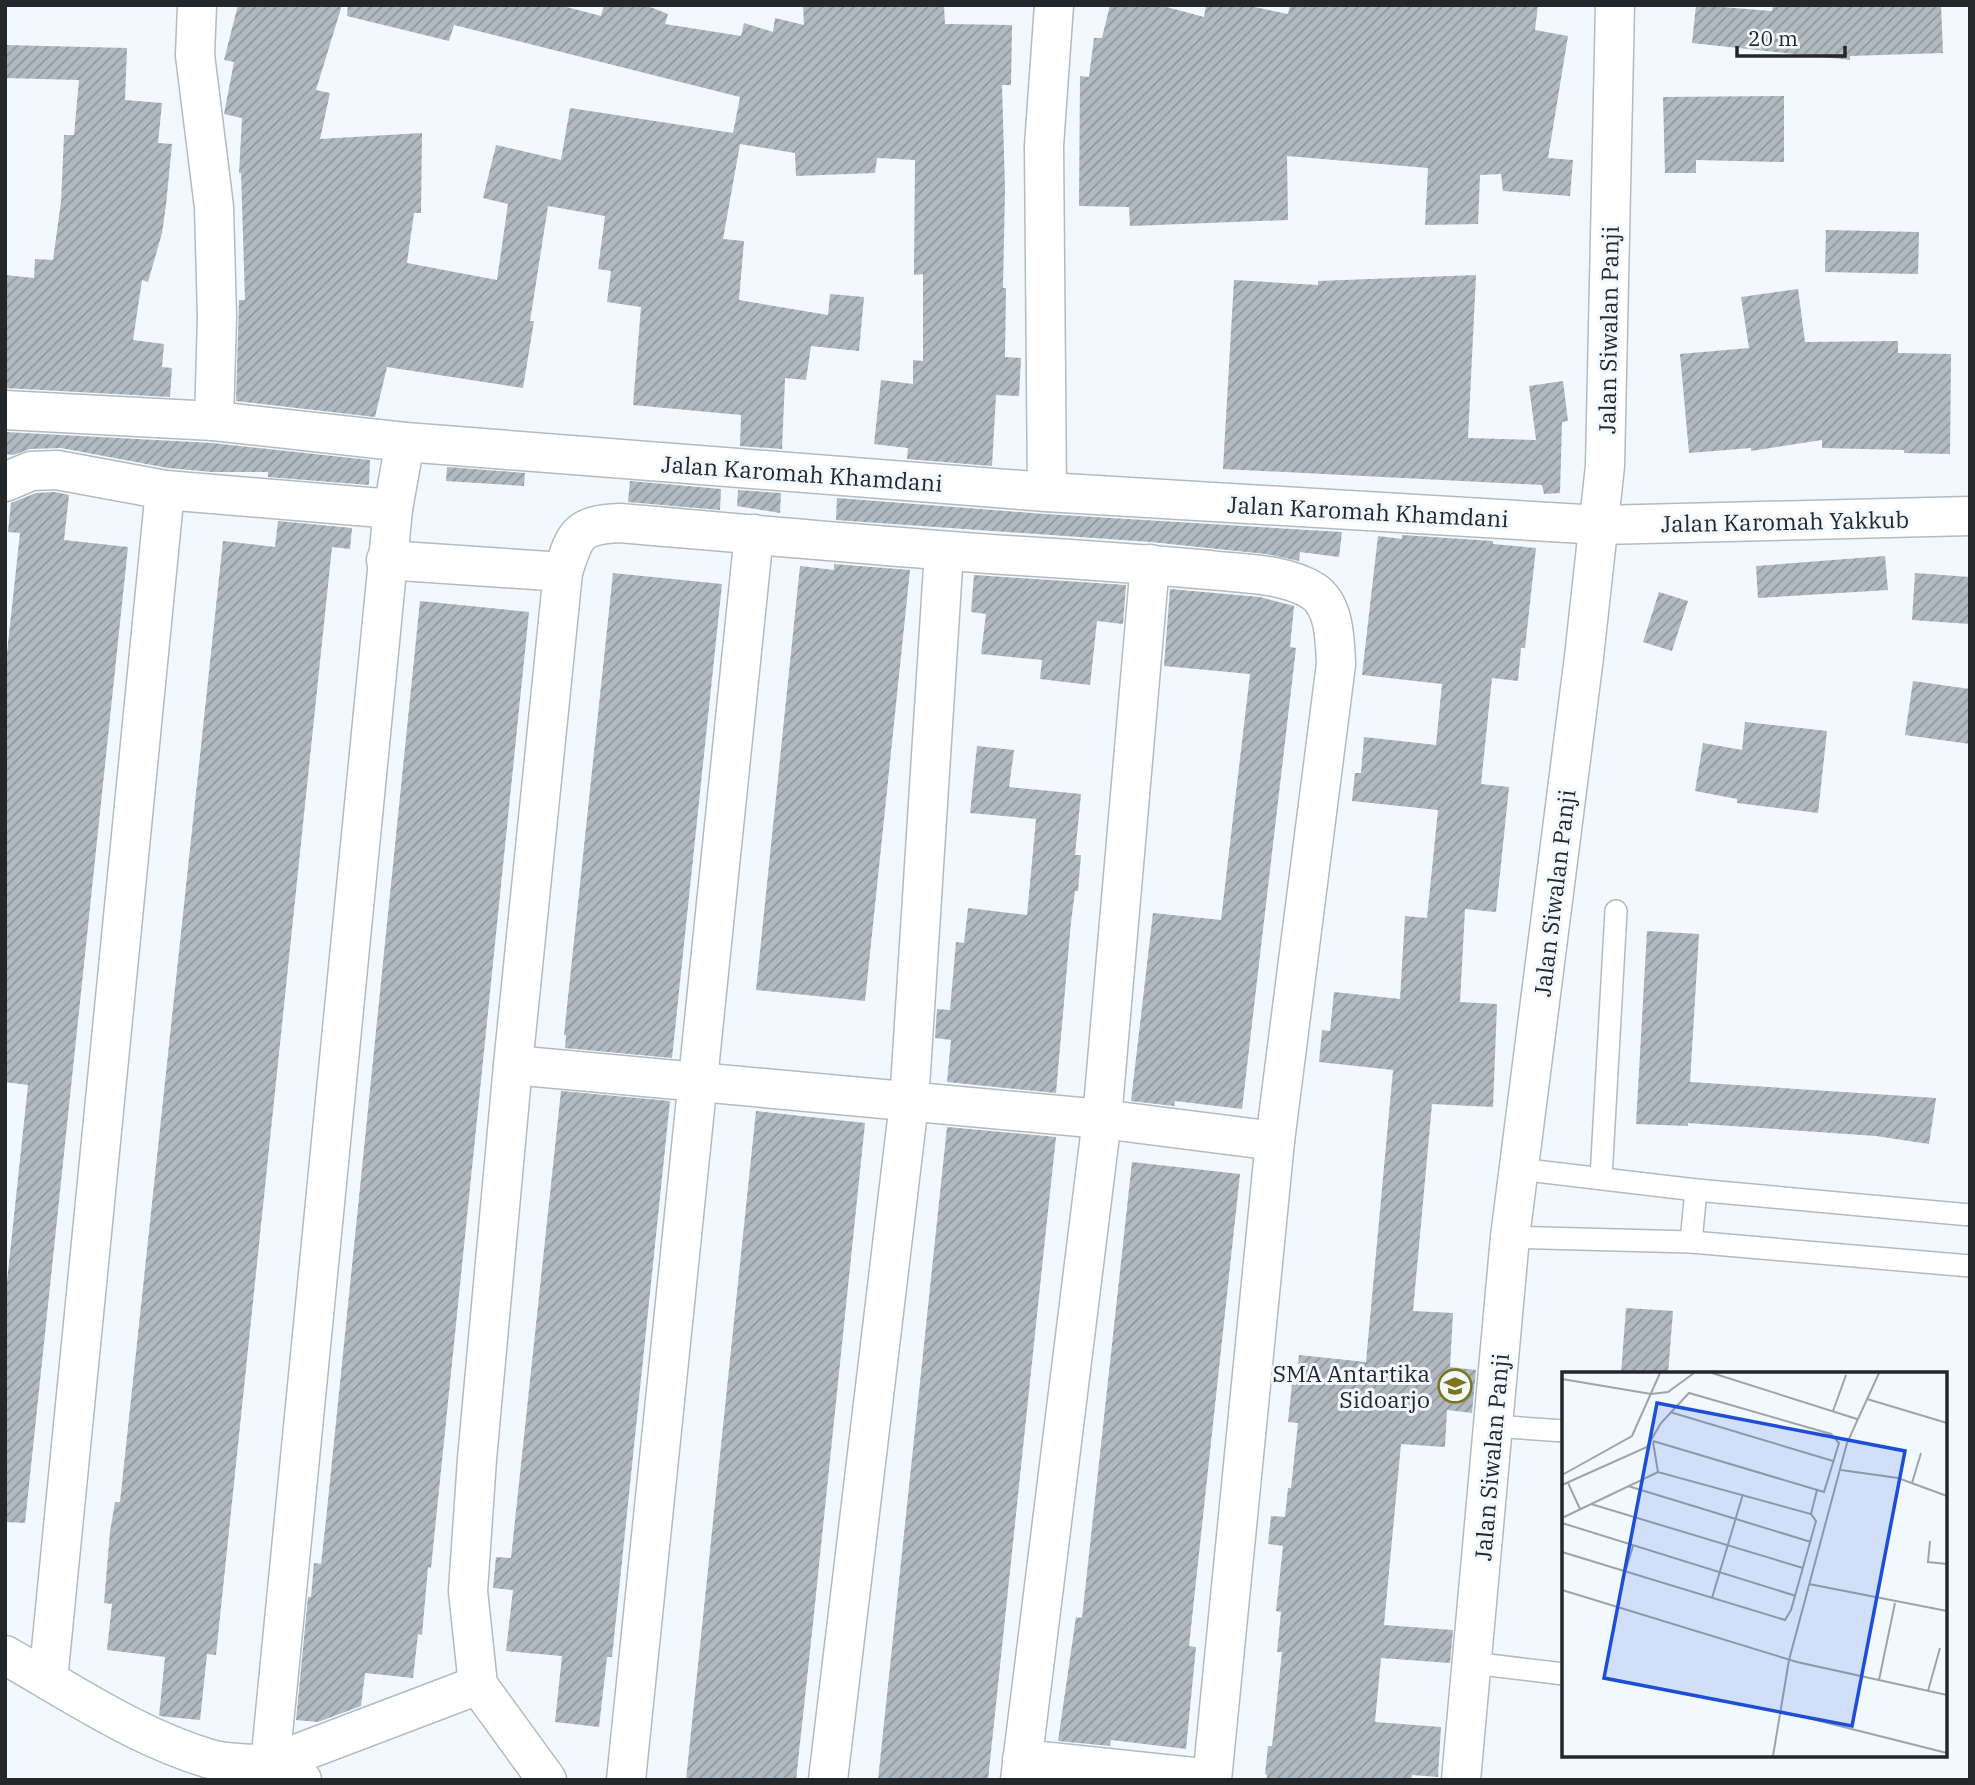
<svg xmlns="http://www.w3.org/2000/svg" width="1975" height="1785" font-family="'IBM Plex Serif',serif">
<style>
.building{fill:url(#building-hatch)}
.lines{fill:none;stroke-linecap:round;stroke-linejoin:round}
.lane-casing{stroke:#b3bbc2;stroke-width:24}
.street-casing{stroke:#b3bbc2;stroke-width:41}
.lane{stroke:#fff;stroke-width:21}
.street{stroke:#fff;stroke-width:38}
.labels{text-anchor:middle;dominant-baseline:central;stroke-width:6;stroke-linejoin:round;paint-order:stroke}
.street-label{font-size:23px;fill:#24272a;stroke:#f1f8fe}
.poi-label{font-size:23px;fill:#24272a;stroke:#f1f8fe;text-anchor:end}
.inset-road{fill:none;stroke:#9fa4a9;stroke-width:2}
.view{fill:#1d4ed8;fill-opacity:0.15;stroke:#1d4ed8;stroke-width:3.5}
.inset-edge{fill:none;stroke:#24272a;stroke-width:3.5}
</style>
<defs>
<pattern id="building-hatch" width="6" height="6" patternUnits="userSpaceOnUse" patternTransform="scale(1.75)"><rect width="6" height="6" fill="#b1bac1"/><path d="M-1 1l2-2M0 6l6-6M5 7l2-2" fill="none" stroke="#90979d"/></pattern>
</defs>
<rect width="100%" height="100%" fill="#f1f8fe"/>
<g class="building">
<polygon points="238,5 342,5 316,90 330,93 320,139 422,133 421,213 414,213 407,263 497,280 508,204 483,198 496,145 561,160 570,108 733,133 740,97 454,25 449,41 347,16 348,5 559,5 601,16 604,5 645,5 668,14 665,24 741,36 744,23 773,32 775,18 804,25 803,5 944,5 945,24 1012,25 1011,85 1002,85 1005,189 1003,288 1006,288 1005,357 1021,358 1019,396 996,395 992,466 907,459 908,448 874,444 881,380 913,384 913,360 923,361 923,274 914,275 915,160 877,158 875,173 796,176 795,153 740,144 723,239 744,241 739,300 828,315 830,294 864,297 859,351 811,346 806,380 785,378 782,449 740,446 741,415 633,405 641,307 607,302 611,271 598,269 605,216 548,206 530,321 534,321 523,388 387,367 375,417 236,401 239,300 245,300 241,173 239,173 242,118 224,114 234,62 224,60"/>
<polygon points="1110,5 1159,5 1204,17 1206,5 1245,5 1288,14 1290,5 1538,5 1535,30 1568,36 1548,158 1573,160 1570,196 1503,191 1501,174 1480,175 1478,224 1425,225 1428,168 1287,156 1288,220 1130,226 1129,207 1079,206 1080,76 1089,77 1094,38 1102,38"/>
<polygon points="1696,5 1772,11 1773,5 1941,5 1943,53 1850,56 1850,60 1692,43"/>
<polygon points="5,45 127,48 125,100 162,103 158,143 172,144 166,205 162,233 148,282 142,280 133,340 164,344 162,367 172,368 170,397 5,388 5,275 34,278 35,259 53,260 61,202 64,135 74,135 79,80 5,78"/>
<polygon points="1784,96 1784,162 1696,160 1696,173 1665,173 1663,97"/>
<polygon points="1826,230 1919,232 1918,274 1825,272"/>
<polygon points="1476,275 1468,438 1536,440 1529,386 1563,381 1568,421 1562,422 1560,493 1544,494 1542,485 1223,469 1234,280 1318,285 1318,281"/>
<polygon points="1798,289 1805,342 1898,341 1898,353 1951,354 1950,454 1904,453 1904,450 1822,448 1822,440 1751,451 1751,448 1689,453 1680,354 1749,348 1741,297"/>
<polygon points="5,432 212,443 370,460 369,485 268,477 268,472 212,472 168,468 61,448 30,449 13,455 5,454"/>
<polygon points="447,467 525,473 524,486 446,481"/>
<polygon points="630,481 721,489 720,510 628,502"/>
<polygon points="738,490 781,493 780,513 737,506"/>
<polygon points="55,492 69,495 64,540 128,547 25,1523 5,1522 5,1300 28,1085 5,1082 5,671 20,533 8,532 11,503 36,493"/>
<polygon points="837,498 1045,514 1342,532 1339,557 1300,552 1299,561 1266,554 1151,542 836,520"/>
<polygon points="278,521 352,528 350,549 332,547 216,1655 207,1654 200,1720 159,1716 165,1657 107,1650 112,1604 104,1603 110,1532 115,1502 120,1502 223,541 275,547"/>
<polygon points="1402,535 1493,541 1493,544 1536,548 1525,648 1521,648 1518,681 1492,678 1481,784 1509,787 1496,912 1465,909 1460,1002 1497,1004 1493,1107 1432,1104 1413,1311 1453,1313 1450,1367 1476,1370 1472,1413 1447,1410 1445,1447 1401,1444 1384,1625 1453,1630 1450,1663 1381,1658 1375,1722 1441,1727 1438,1777 1412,1775 1411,1780 1267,1780 1267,1775 1265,1774 1268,1746 1272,1746 1282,1652 1277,1652 1281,1612 1276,1611 1283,1546 1268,1544 1271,1516 1285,1517 1288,1488 1291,1488 1298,1423 1288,1422 1292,1384 1296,1385 1299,1355 1366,1362 1393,1070 1319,1062 1322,1030 1330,1031 1334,992 1400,999 1405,916 1427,918 1438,810 1352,801 1355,773 1361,773 1364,737 1436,745 1442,684 1362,675 1378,536 1402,539"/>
<polygon points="1885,556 1888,590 1758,598 1756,566"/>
<polygon points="834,564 910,570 865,1001 756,990 800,566 834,570"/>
<polygon points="613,573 722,584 672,1058 565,1048 566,1035 564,1035"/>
<polygon points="1915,573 1970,577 1970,624 1912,620"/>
<polygon points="974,575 1126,585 1123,624 1097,621 1090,685 1040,679 1042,660 981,654 986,614 971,612"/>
<polygon points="1170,589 1260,597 1294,606 1290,647 1296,648 1242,1109 1175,1101 1174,1106 1131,1101 1153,913 1221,920 1250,674 1164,666"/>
<polygon points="1659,592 1688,601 1672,651 1643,642"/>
<polygon points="420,601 529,612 431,1568 428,1567 422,1635 418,1634 413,1678 365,1673 361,1706 318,1722 296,1720 308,1597 311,1597 314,1563 321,1564 326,1520"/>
<polygon points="1913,681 1970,689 1970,744 1905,735"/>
<polygon points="1745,722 1827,731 1818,813 1737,803 1737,799 1695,791 1703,743 1742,750"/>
<polygon points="977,746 1014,750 1009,787 1081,794 1075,855 1081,855 1078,891 1075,891 1071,922 1056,1093 947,1082 951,1040 935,1038 937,1009 950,1010 956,942 964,943 968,908 1027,915 1036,819 970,813"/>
<polygon points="1647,931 1699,934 1690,1082 1936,1098 1929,1144 1876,1136 1688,1123 1688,1126 1636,1124"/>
<polygon points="561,1091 670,1101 612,1657 607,1657 599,1727 555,1722 562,1656 506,1651 513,1590 493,1588 496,1557 511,1558"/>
<polygon points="756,1111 865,1123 813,1623 796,1780 686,1780"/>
<polygon points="947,1127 1056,1137 1045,1239 988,1780 878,1780"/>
<polygon points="1132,1162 1240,1174 1189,1646 1196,1647 1186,1749 1111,1740 1110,1746 1058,1741 1076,1617 1082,1618"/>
<polygon points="1626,1308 1673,1311 1668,1374 1621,1374"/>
</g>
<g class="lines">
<defs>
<g id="lane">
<polyline points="1519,1169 1696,1190 1970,1215"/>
<polyline points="1601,1178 1616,911"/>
<polyline points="1510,1237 1691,1242 1970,1266"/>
<polyline points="1691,1242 1696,1190"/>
<polyline points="1493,1426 1564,1431"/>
<polyline points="1472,1663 1564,1674"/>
</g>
<g id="street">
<polyline points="197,5 195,55 214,207 217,317 214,421"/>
<polyline points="5,410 214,421 405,442 1047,492 1600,525 1970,516"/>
<polyline points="5,482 31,471 57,470 165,490 393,509 270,1764"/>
<polyline points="1047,492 1044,146 1054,5"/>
<polyline points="393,509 405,442"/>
<polyline points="386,560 563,572"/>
<polyline points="513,1065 1102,1119 1275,1141"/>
<path d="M 5,1655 C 72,1693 136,1737 210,1759 C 240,1768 276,1757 302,1780"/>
<polyline points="48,1680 165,490"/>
<polyline points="1022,1759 1212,1779"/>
<polyline points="270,1764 478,1685"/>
<path d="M 547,1780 L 478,1685 L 468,1591 L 477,1459 L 513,1065 L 563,572 C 575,534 577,525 620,523 C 748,534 876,546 1005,555 C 1073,559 1142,564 1210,570 C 1243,574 1284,573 1313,591 C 1335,605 1335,641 1336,664 L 1275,1141 L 1212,1780"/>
<polyline points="626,1780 754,534"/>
<polyline points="828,1780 909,1103 944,551"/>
<polyline points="1020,1780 1102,1119 1150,564"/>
<polyline points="1461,1780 1510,1237 1584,657 1605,466 1615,5"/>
</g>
</defs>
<use href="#lane" class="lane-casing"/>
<use href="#street" class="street-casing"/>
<use href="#lane" class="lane"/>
<use href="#street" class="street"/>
</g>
<defs>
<symbol id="school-ring" viewBox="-11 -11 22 22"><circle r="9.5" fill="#f1f8fe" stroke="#7e761a" stroke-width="1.5"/><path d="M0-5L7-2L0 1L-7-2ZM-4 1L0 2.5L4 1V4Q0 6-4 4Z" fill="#7e761a"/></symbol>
</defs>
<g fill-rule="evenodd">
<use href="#school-ring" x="1436" y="1367" width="38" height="38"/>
</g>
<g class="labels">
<g class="street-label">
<text transform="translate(1608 330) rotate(-89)">Jalan Siwalan Panji</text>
<text transform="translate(802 473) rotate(4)">Jalan Karomah Khamdani</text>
<text transform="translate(1368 511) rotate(3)">Jalan Karomah Khamdani</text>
<text transform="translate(1785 521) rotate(-1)">Jalan Karomah Yakkub</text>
<text transform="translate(1554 893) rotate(-83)">Jalan Siwalan Panji</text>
<text transform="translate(1491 1457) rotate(-85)">Jalan Siwalan Panji</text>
</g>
<g class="poi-label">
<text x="1430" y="1373">SMA Antartika<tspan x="1430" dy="26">Sidoarjo</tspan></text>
</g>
</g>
<g transform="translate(1562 1372)">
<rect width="385" height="385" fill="#f1f8fe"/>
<path class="inset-road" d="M 150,1 L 295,47M 0,7 L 89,22 L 106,20 L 132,1M 305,27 L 385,51M 271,39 L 284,3M 108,40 L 271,89M 91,70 L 96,100M 279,98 L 336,106 L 385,124M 0,103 L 70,64 L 98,1M 6,111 L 18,137M 350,111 L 359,81M 0,113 L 85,75 L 99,51 L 127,21 L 269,62 L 277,71 L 262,120 L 91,69M 66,114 L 249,170M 29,132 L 241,196M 249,142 L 255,118M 0,146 L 96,100 L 249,142 L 254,149 L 229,238 L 223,248 L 0,180M 0,151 L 234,224M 368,169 L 366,190 L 385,192M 63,200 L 71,174M 247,212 L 385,239M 0,218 L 235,290 L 385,323M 150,226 L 181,122M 317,308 L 333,231M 366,319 L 378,276M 218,339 L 385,381M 211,384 L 227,288 L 285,71 L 317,1"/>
<path class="view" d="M 95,31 L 343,79 L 290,354 L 42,306 Z"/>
<rect width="385" height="385" class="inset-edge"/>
</g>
<rect width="1975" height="1785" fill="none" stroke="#24272a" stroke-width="14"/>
<path d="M1737 46v10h108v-10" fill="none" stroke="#24272a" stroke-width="3.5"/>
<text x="1748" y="46" font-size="21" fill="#24272a" stroke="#f1f8fe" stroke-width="5" paint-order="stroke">20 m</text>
</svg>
